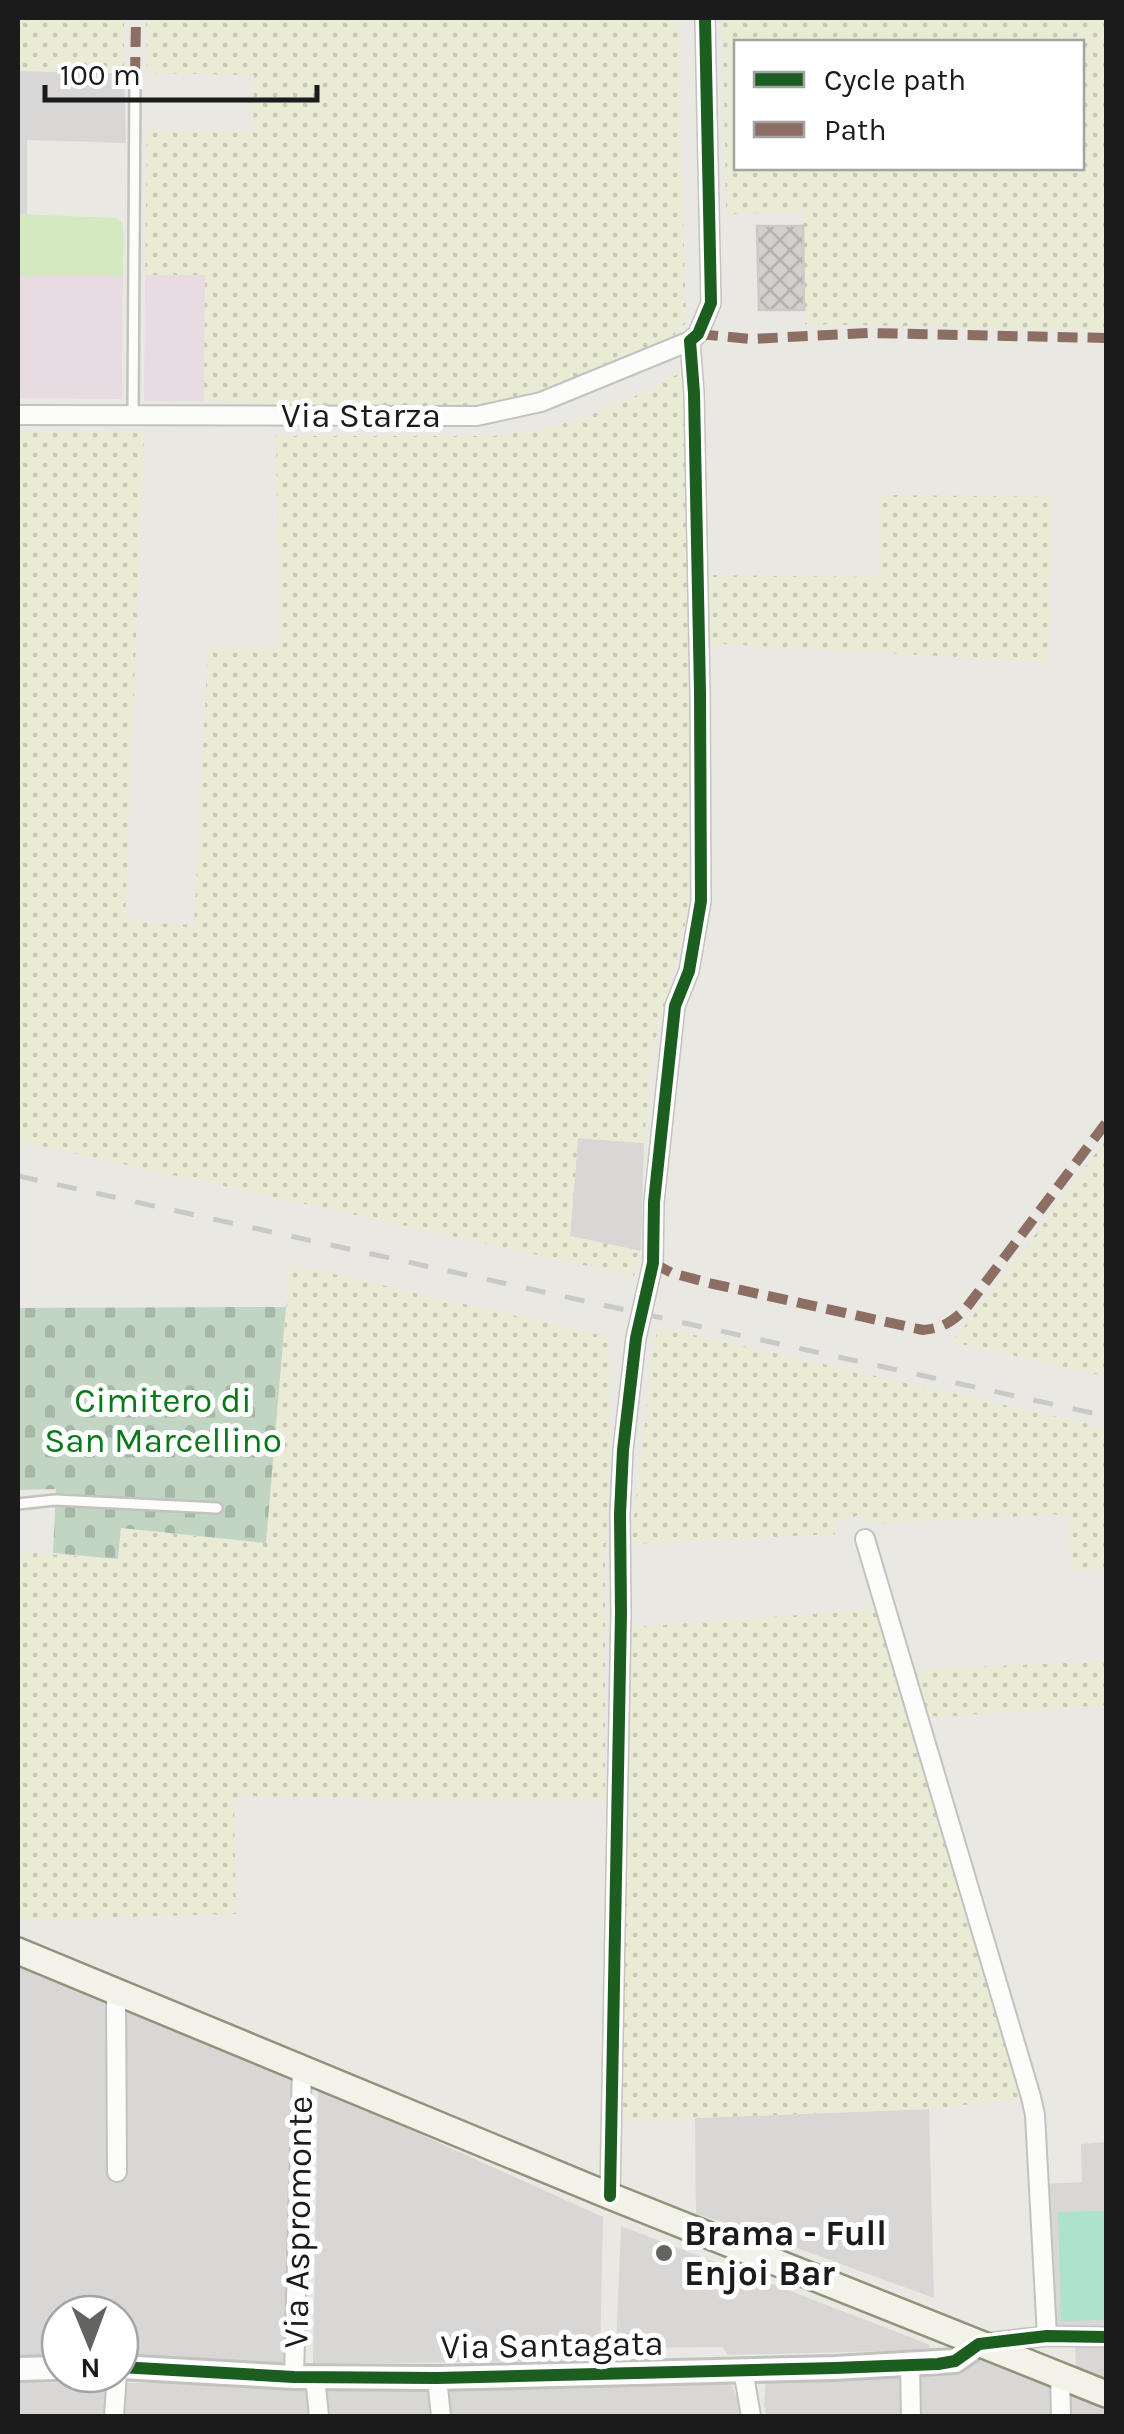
<svg xmlns="http://www.w3.org/2000/svg" width="1124" height="2434" font-family="Karla,sans-serif">
<style>
.residential{fill:#d9d7d5}
.industrial{fill:#e8dbe2}
.farmland{fill:url(#farmland-dots);fill-rule:evenodd}
.grass{fill:#d4e9c0}
.cemetery{fill:url(#cemetery-stones)}
.pitch{fill:#ade2cf}
.building{fill:url(#building-cross-hatch);stroke:#cdc9c4;stroke-width:2.5}
.lines{fill:none;stroke-linecap:round;stroke-linejoin:round}
.service-casing{stroke:#c2c2bf;stroke-width:14}
.minor-casing{stroke:#c2c2bf;stroke-width:22}
.tertiary-casing{stroke:#c2c2bf;stroke-width:28}
.secondary-casing{stroke:#90937b;stroke-width:30}
.service{stroke:#fcfcfb;stroke-width:9}
.minor{stroke:#fcfcfb;stroke-width:18}
.tertiary{stroke:#fcfcfb;stroke-width:22}
.secondary{stroke:#f2f2e8;stroke-width:25}
.rail{stroke:#c9c9c8;stroke-width:5;stroke-dasharray:20 20;stroke-linecap:butt}
.quiet{stroke:#8d6e63;stroke-width:10;stroke-dasharray:20 10;stroke-linecap:butt}
.cycleway-casing{stroke:#fff;stroke-width:19}
.cycleway{stroke:#1b5e20;stroke-width:12}
.poi-dot{fill:#636361;stroke:#fff;stroke-width:4}
.labels{text-anchor:middle;dominant-baseline:central;stroke-width:10;stroke-linejoin:round;paint-order:stroke}
.street-label{font-size:35px;fill:#1b1b1b;stroke:#fff}
.park-label{font-size:35px;fill:#097819;stroke:#fff}
.poi-label{font-size:35px;font-weight:bold;fill:#1b1b1b;stroke:#fff;text-anchor:start}
</style>
<defs>
<pattern id="farmland-dots" width="8" height="8" patternUnits="userSpaceOnUse" patternTransform="scale(2.5)"><rect width="8" height="8" fill="#e9ebd5"/><path d="M2 2h.1M6 6h.1" fill="none" stroke="#c7c9b6" stroke-width="1.8" stroke-linecap="round"/></pattern>
<pattern id="cemetery-stones" width="16" height="16" patternUnits="userSpaceOnUse" patternTransform="scale(2.5)"><rect width="16" height="16" fill="#c2d5c3"/><path d="M2 7V4a2 2 0 0 1 4 0v3zM10 15v-3a2 2 0 0 1 4 0v3z" fill="#a6b6a7"/></pattern>
<pattern id="building-cross-hatch" width="8" height="8" patternUnits="userSpaceOnUse" patternTransform="scale(2.5)"><rect width="8" height="8" fill="#d2d0cc"/><path d="M0 0l8 8M0 8l8-8" fill="none" stroke="#b4b2af"/></pattern>
</defs>
<rect width="100%" height="100%" fill="#eae8e3"/>
<g class="residential">
<polygon points="18,71 124,73 126,143 27,140 27,214 18,214"/>
<polygon points="578,1138 644,1143 641,1251 570,1236"/>
<polygon points="18,1965 294,2082 288,2368 120,2358 120,2314 60,2314 60,2359 18,2359"/>
<polygon points="318,2088 603,2217 600,2360 313,2364"/>
<polygon points="929,2109 934,2298 739,2227 696,2214 695,2118"/>
<polygon points="1106,2142 1106,2328 1054,2326 1044,2184 1082,2182 1081,2144"/>
<polygon points="621,2226 928,2344 930,2346 928,2350 728,2355 722,2347 616,2348"/>
<polygon points="1075,2342 1106,2343 1106,2379 1076,2367"/>
<polygon points="979,2352 1106,2400 1106,2416 766,2416 764,2404 766,2381 956,2366"/>
<polygon points="18,2383 731,2383 740,2405 741,2416 18,2416"/>
</g>
<g class="industrial">
<polygon points="145,275 205,275 204,401 144,401"/>
<polygon points="18,276 123,276 122,399 18,398"/>
</g>
<g class="farmland">
<polygon points="18,18 124,18 124,73 18,71"/>
<polygon points="146,18 678,18 686,323 670,339 527,405 497,404 432,408 204,401 205,275 145,275 147,130 253,132 254,75 147,73"/>
<path d="M 723,18 L 1106,18 L 1106,330 L 805,324 L 803,212 L 726,214 ZM 736,42 L 1082,42 L 1082,168 L 736,168 Z"/>
<polygon points="686,370 692,757 691,867 686,921 652,1052 644,1143 578,1138 570,1236 641,1251 634,1276 18,1141 18,432 144,433 125,919 152,923 194,925 208,648 279,648 276,436 492,436 534,431 581,419 633,397"/>
<polygon points="879,495 1051,497 1049,662 703,643 703,575 879,577"/>
<polygon points="1106,1139 1106,1376 952,1342 1018,1258"/>
<polygon points="290,1264 608,1337 610,1449 605,1562 605,1801 241,1796 234,1804 236,1914 18,1920 18,1552 117,1559 120,1528 266,1543"/>
<polygon points="659,1327 1106,1428 1106,1569 1071,1570 1068,1514 869,1524 863,1514 833,1523 835,1534 631,1544 654,1343"/>
<polygon points="878,1609 1024,2098 929,2109 623,2121 624,1628"/>
<polygon points="1106,1661 1106,1705 937,1717 922,1712 911,1670"/>
</g>
<polygon class="grass" points="18,214 117,218 122,222 124,237 123,276 18,276"/>
<polygon class="cemetery" points="286,1307 266,1543 121,1528 118,1559 53,1553 56,1489 18,1490 18,1308"/>
<polygon class="pitch" points="1106,2211 1106,2320 1061,2321 1058,2212"/>
<polygon class="building" points="757,226 803,226 804,310 759,310"/>
<g class="lines">
<defs>
<g id="service">
<polyline points="133,414 135,77"/>
<polyline points="18,1504 55,1500 217,1508"/>
</g>
<g id="minor">
<polyline points="18,415 477,416 541,402 690,341"/>
<polyline points="865,1539 1031,2097 1035,2115 1047,2336"/>
<polyline points="116,1991 117,2172"/>
<polyline points="610,2196 621,1613 620,1514 623,1450 636,1338 653,1263 654,1202 675,1006 689,971 701,901 700,692 694,393 690,341 698,334 711,303 705,18"/>
<polyline points="987,2343 1047,2336 1106,2337"/>
<polyline points="910,2365 911,2416"/>
<polyline points="743,2370 751,2416"/>
<polyline points="1060,2375 1061,2416"/>
<polyline points="294,2377 302,2067"/>
<polyline points="315,2377 319,2416"/>
<polyline points="437,2378 441,2416"/>
<polyline points="114,2416 117,2374"/>
</g>
<g id="tertiary">
<polyline points="120,2367 294,2377 437,2378 835,2368 955,2361 979,2344"/>
<polyline points="18,2369 60,2368"/>
</g>
<polyline id="secondary" points="18,1951 610,2196 1106,2394"/>
</defs>
<use href="#service" class="service-casing"/>
<use href="#minor" class="minor-casing"/>
<use href="#tertiary" class="tertiary-casing"/>
<use href="#secondary" class="secondary-casing"/>
<use href="#service" class="service"/>
<use href="#minor" class="minor"/>
<use href="#tertiary" class="tertiary"/>
<use href="#secondary" class="secondary"/>
<polyline class="rail" points="18,1176 1106,1416"/>
<g class="quiet">
<polyline points="135,77 136,18"/>
<polyline points="698,334 751,339 868,333 1106,338"/>
<path d="M 653,1263 L 672,1273 L 709,1283 L 923,1330 C 944,1328 953,1321 967,1307 L 1106,1123"/>
</g>
<defs>
<g id="cycleway">
<polyline points="610,2196 621,1613 620,1514 623,1450 636,1338 653,1263 654,1202 675,1006 689,971 701,901 700,692 694,393 690,341 698,334 711,303 705,18"/>
<polyline points="120,2367 294,2377 437,2378 835,2368 938,2364 955,2361 979,2344 1047,2336 1106,2337"/>
</g>
</defs>
<use href="#cycleway" class="cycleway-casing"/>
<use href="#cycleway" class="cycleway"/>
</g>
<circle class="poi-dot" cx="664" cy="2253" r="10"/>
<g class="labels">
<g class="street-label">
<text x="361" y="415">Via Starza</text>
<text transform="translate(298 2222) rotate(-89)">Via Aspromonte</text>
<text transform="translate(552 2345) rotate(-1)">Via Santagata</text>
</g>
<g class="park-label">
<text x="163" y="1400">Cimitero di<tspan x="163" dy="40">San Marcellino</tspan></text>
</g>
<g class="poi-label">
<text x="684" y="2233">Brama - Full<tspan x="684" dy="40">Enjoi Bar</tspan></text>
</g>
</g>
<rect width="1124" height="2434" fill="none" stroke="#1b1b1b" stroke-width="40"/>
<rect x="734" y="40" width="350" height="130" fill="#ffffff" stroke="#a4a4a4" stroke-width="2.5"/>
<rect x="754" y="72" width="50" height="15" fill="#1b5e20" stroke="#a4a4a4" stroke-width="2.5"/>
<text x="824" y="90" font-size="30" fill="#1b1b1b">Cycle path</text>
<rect x="754" y="122" width="50" height="15" fill="#8d6e63" stroke="#a4a4a4" stroke-width="2.5"/>
<text x="824" y="140" font-size="30" fill="#1b1b1b">Path</text>
<g transform="translate(90 2344) rotate(179)"><circle r="48" fill="#ffffff" stroke="#a4a4a4" stroke-width="2.5"/>
<path d="M0-8L18 38L0 25L-18 38Z" fill="#636361"/>
<text y="-15" font-size="28" font-weight="bold" text-anchor="middle" fill="#1b1b1b">N</text>
</g>
<path d="M45 85v15h272v-15" fill="none" stroke="#1b1b1b" stroke-width="5"/>
<text x="60" y="85" font-size="30" fill="#1b1b1b" stroke="#ffffff" stroke-width="8" paint-order="stroke">100 m</text>
</svg>
